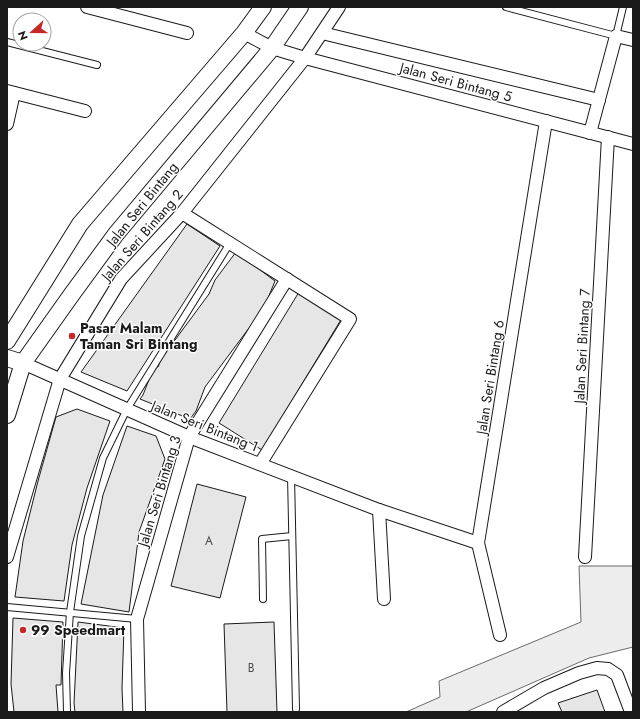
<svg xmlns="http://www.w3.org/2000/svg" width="640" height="719" font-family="Jost,sans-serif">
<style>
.built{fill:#ededed;stroke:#6a6a6a}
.building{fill:#e6e6e6;stroke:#1a1a1a}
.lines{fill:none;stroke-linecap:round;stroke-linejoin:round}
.service-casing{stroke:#1a1a1a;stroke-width:8}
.minor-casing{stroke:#1a1a1a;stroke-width:14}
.tertiary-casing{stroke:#1a1a1a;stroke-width:18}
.service{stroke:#fff;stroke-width:6}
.minor{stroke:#fff;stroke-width:12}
.tertiary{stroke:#fff;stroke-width:16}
.poi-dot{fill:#c62828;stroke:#fff;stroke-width:1.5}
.labels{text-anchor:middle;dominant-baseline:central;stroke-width:3;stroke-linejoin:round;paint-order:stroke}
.number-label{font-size:12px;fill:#4d4d4d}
.street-label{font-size:14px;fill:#1a1a1a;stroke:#fff}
.poi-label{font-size:14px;font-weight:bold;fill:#1a1a1a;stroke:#fff;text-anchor:start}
</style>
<rect width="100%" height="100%" fill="#fff"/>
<polygon class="built" points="579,566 633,566 633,647 589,658 466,712 406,712 440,697 439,681 581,622"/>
<g class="building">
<polygon points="187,224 220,246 127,391 81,372"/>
<polygon points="236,252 275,281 264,308 205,387 196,411 190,419 140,399 143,395 152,372 156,366 158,367 161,359 209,294 215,280"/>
<polygon points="299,292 342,318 262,450 219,423"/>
<polygon points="77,409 110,421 87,488 72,545 64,601 15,597 23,541 38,481 56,417"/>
<polygon points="127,426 156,436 165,459 139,532 129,612 81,604 103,495"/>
<polygon points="197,484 246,497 220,598 171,586"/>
<polygon points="13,618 63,622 61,685 56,685 58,712 14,712 11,684"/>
<polygon points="78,622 124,628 122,688 123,712 75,712 74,703"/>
<polygon points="274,622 277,712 227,712 224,624"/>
<polygon points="597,690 605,712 562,712 558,703"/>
</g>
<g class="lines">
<defs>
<g id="service">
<polyline points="506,7 616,36 623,7"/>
<polyline points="7,42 97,65"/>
<polyline points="291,476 296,709"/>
<polyline points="263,599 262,539 292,536"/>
<polyline points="7,607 137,619"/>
<polyline points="67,712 66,673 70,612 81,536 103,458 127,409 230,243"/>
</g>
<g id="minor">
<polyline points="87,7 187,33"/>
<polyline points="244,33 272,48 305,58 633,144"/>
<polyline points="322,33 599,100"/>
<polyline points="7,91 85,111"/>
<polyline points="7,124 14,93"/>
<polyline points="590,133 616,36 633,40"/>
<polyline points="182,213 350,319 260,464"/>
<polyline points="23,363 189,437 379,510 478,543"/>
<polyline points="379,510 384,599"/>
<polyline points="7,557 60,379 121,279 182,213 305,58 339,7"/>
<polyline points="585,557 608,137"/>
<polyline points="500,635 478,543 546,121"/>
<polyline points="139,712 137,619 189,437 287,279"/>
<polyline points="503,712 544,688 579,673 597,668 608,669 617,675 631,712"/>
</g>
<g id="tertiary">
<polyline points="7,341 80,224 244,33 263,7"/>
<polyline points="7,358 23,363"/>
<polyline points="7,415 23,363 72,294 116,234 272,48 300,7"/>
</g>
</defs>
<use href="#service" class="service-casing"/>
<use href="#minor" class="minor-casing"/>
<use href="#tertiary" class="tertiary-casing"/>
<use href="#service" class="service"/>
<use href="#minor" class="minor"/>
<use href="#tertiary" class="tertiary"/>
</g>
<g class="poi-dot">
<circle cx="72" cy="336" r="4"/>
<circle cx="23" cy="630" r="4"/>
</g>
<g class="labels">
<g class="number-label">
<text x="209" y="541">A</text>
<text x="251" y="668">B</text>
</g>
<g class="street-label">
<text transform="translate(456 82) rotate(15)">Jalan Seri Bintang 5</text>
<text transform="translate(142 204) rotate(-51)">Jalan Seri Bintang</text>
<text transform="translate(142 235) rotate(-49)">Jalan Seri Bintang 2</text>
<text transform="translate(582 346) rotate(-87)">Jalan Seri Bintang 7</text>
<text transform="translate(490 377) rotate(-81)">Jalan Seri Bintang 6</text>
<text transform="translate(205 426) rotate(22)">Jalan Seri Bintang 1</text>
<text transform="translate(159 491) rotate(-73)">Jalan Seri Bintang 3</text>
</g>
<g class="poi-label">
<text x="80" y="328">Pasar Malam<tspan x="80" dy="16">Taman Sri Bintang</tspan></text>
<text x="31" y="630">99 Speedmart</text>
</g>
</g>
<rect width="640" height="719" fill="none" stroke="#1a1a1a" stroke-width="16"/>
<g transform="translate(32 32) rotate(249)"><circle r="19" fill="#ffffff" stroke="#a3a3a3"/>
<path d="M0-3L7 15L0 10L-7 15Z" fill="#c62828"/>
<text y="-6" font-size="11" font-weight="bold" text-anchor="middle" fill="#1a1a1a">N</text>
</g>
</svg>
